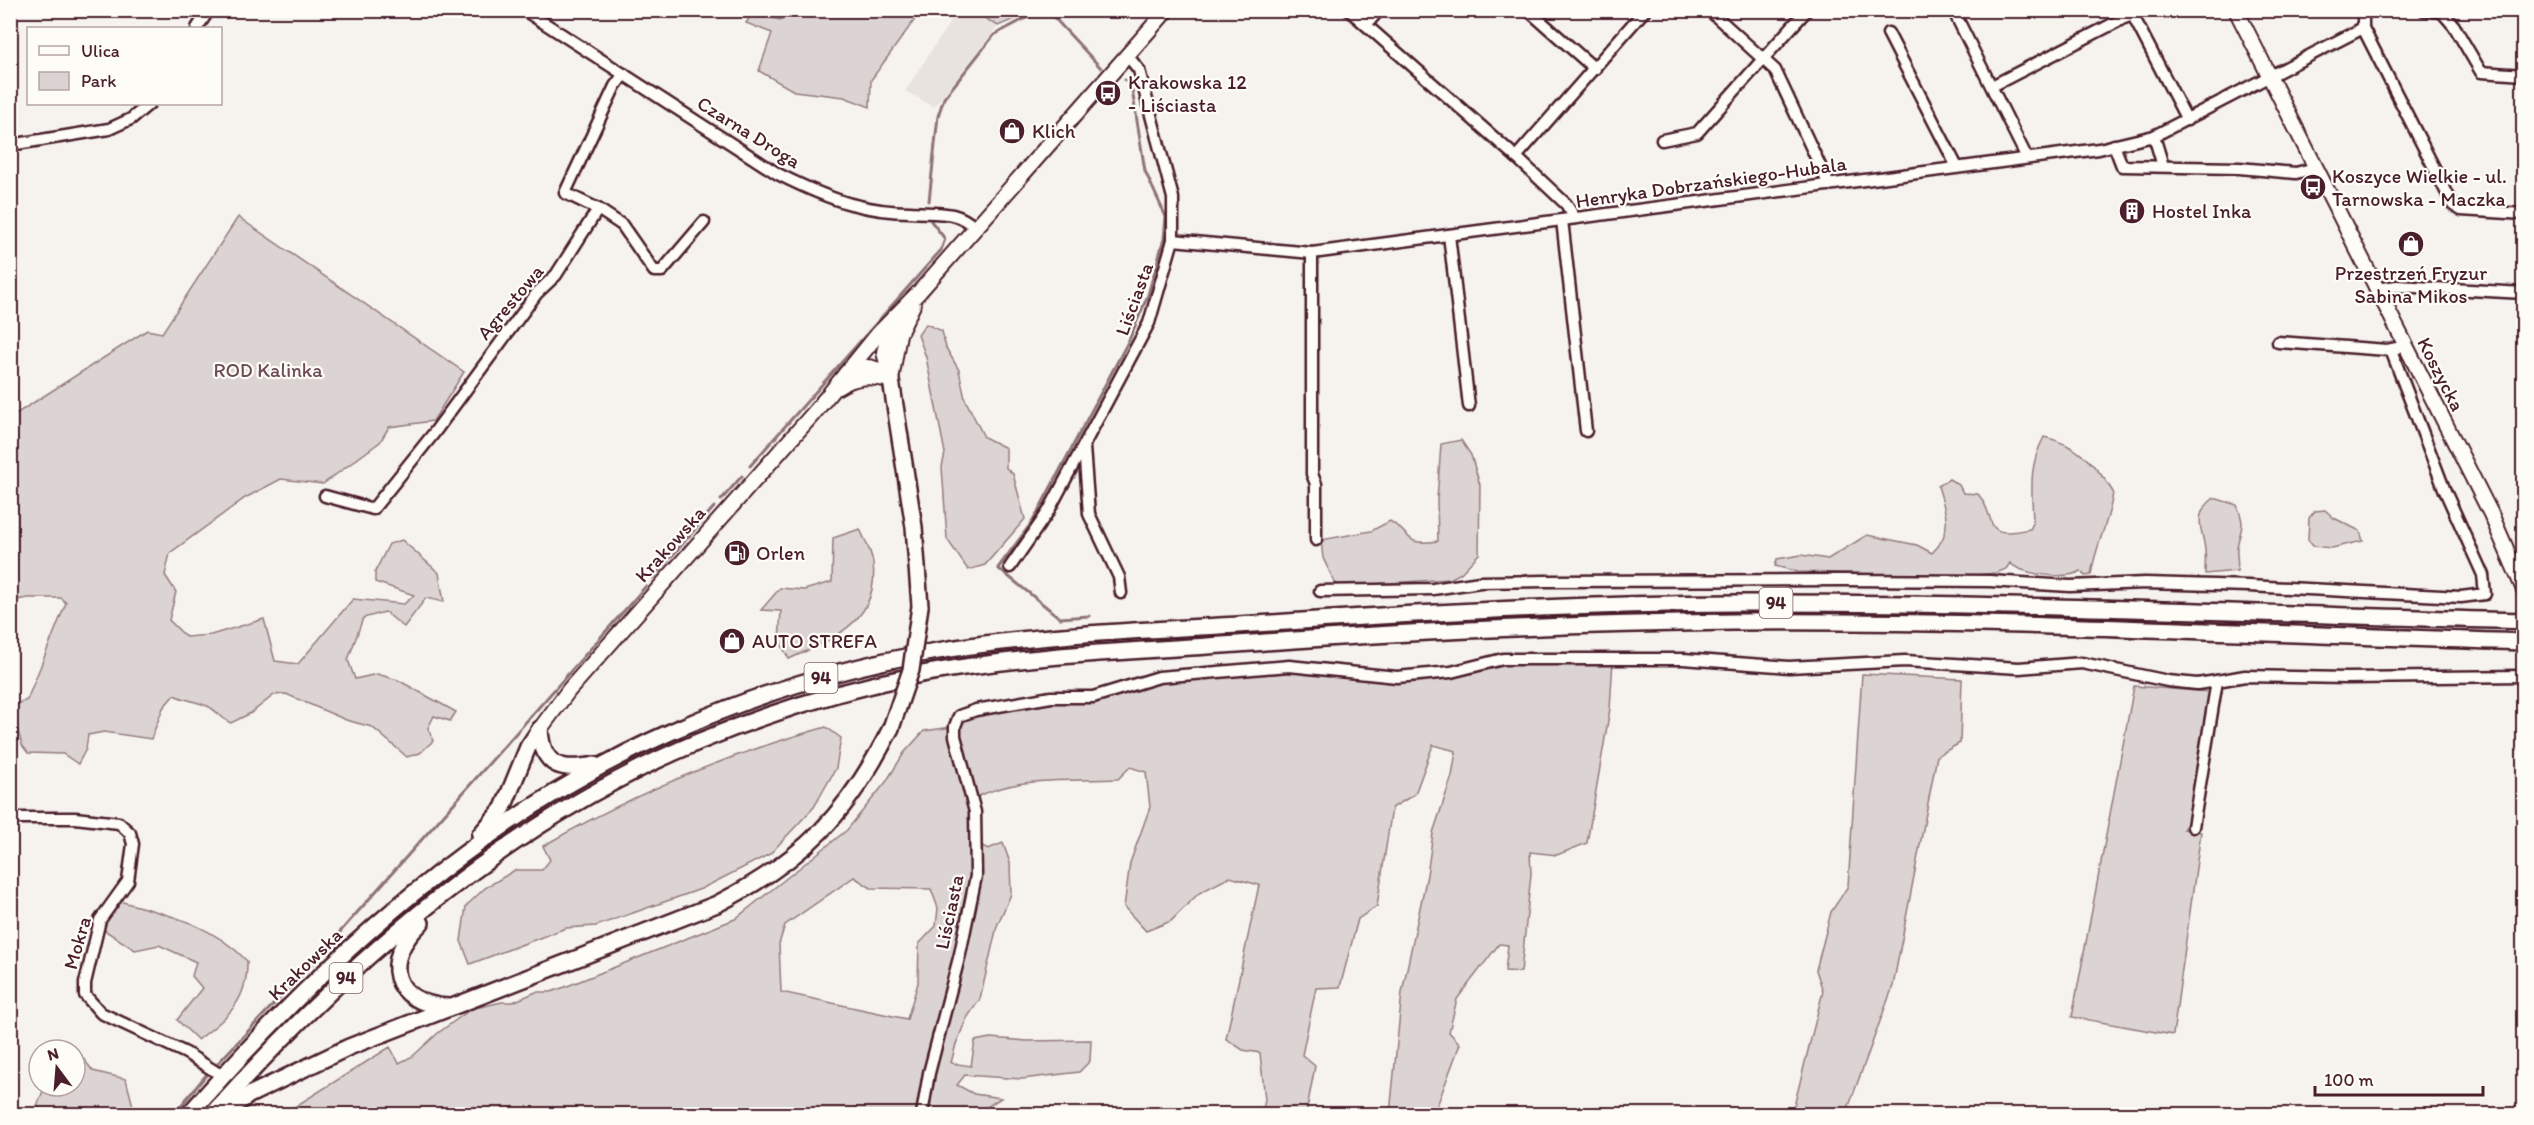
<svg xmlns="http://www.w3.org/2000/svg" width="2534" height="1125" font-family="Itim,sans-serif">
<style>
.built{fill:#e9e3e0}
.green{fill:#dcd4d2;stroke:#937a7e;stroke-width:1.5;fill-rule:evenodd}
.lines{fill:none;stroke-linecap:round;stroke-linejoin:round}
.stream{stroke:#8e7378;stroke-width:3}
.street-casing{stroke:#4a1f2b;stroke-width:15}
.secondary-casing{stroke:#4a1f2b;stroke-width:18}
.primary-casing{stroke:#4a1f2b;stroke-width:20}
.street{stroke:#fdfcf7;stroke-width:10}
.secondary{stroke:#fdfcf7;stroke-width:14}
.primary{stroke:#fdfcf7;stroke-width:15}
.primary-bridge-casing{stroke:#4a1f2b;stroke-width:20;stroke-linecap:butt}
.primary-bridge{stroke:#fdfcf7;stroke-width:15}
.labels{text-anchor:middle;dominant-baseline:central;stroke-width:4.5;stroke-linejoin:round;paint-order:stroke}
.shield{fill:#fdfcf7;stroke:#806168;stroke-width:1.5}
.shield-label{font-size:18px;font-weight:bold;fill:#4a1f2b}
.poi-label{font-size:20px;fill:#4a1f2b;stroke:#fdfcf7;text-anchor:start}
.street-label{font-size:20px;fill:#4a1f2b;stroke:#fdfcf7}
.park-label{font-size:20px;fill:#6e4c55;stroke:#fdfcf7}
</style>
<rect width="100%" height="100%" fill="#f6f3ef"/>
<filter id="ink" filterUnits="userSpaceOnUse"><feTurbulence type="fractalNoise" baseFrequency=".0167" numOctaves="2"/><feDisplacementMap in="SourceGraphic" scale="12" xChannelSelector="R" yChannelSelector="G"/><feConvolveMatrix kernelMatrix="1 2 1 2 8 2 1 2 1" color-interpolation-filters="sRGB"/></filter>
<g filter="url(#ink)">
<polygon class="built" points="957,11 973,11 998,26 934,107 905,91"/>
<g class="green">
<polygon points="785,11 785,10 921,11 871,80 870,107 844,97 794,91 759,71 772,33 746,23 753,13 781,20"/>
<polygon points="973,11 973,10 1033,11 998,26"/>
<path d="M 238,217 L 464,372 L 433,421 L 389,427 L 380,442 L 323,484 L 281,479 L 245,498 L 170,553 L 165,575 L 176,592 L 169,620 L 186,637 L 211,635 L 264,619 L 275,661 L 298,664 L 353,599 L 404,604 L 414,595 L 375,582 L 375,572 L 389,544 L 402,540 L 439,573 L 444,602 L 426,598 L 404,627 L 385,612 L 363,618 L 348,660 L 355,679 L 377,674 L 398,680 L 456,712 L 450,721 L 434,716 L 428,728 L 433,741 L 420,753 L 407,757 L 372,727 L 346,720 L 286,694 L 274,695 L 251,713 L 231,723 C 222,719 219,713 211,708 C 204,703 184,700 174,695 L 163,708 L 151,739 L 104,732 L 88,735 L 86,749 L 78,764 L 63,754 L 28,753 L 22,745 L 11,707 L 27,700 L 66,603 L 61,598 L 28,598 L 11,601 L 11,417 L 147,330 L 162,333 Z"/>
<polygon points="926,324 942,331 946,348 959,370 965,399 984,437 1006,448 1006,468 1013,474 1025,519 985,565 968,570 947,539 942,467 945,453 926,357 918,335"/>
<path d="M 2044,437 C 2076,444 2096,464 2113,492 C 2110,521 2095,546 2091,575 L 2085,576 L 2081,571 C 2066,580 2023,575 2010,563 L 2006,569 L 1996,573 L 1965,576 L 1798,572 L 1775,566 L 1777,559 L 1801,555 L 1828,559 L 1867,535 L 1917,545 L 1932,553 C 1954,532 1946,512 1938,486 L 1949,479 L 1959,485 L 1963,493 L 1978,494 C 2000,520 1978,540 2030,529 L 2033,523 C 2032,490 2028,467 2044,437 Z"/>
<path d="M 1461,440 L 1471,455 L 1480,485 L 1479,554 L 1461,573 L 1450,579 L 1343,586 L 1335,583 L 1323,558 L 1321,540 L 1371,531 L 1390,521 C 1415,536 1403,546 1438,541 L 1437,500 L 1441,444 Z"/>
<path d="M 2214,498 L 2237,505 C 2246,528 2241,526 2237,547 C 2236,555 2239,562 2237,571 L 2205,574 C 2205,566 2206,558 2205,550 C 2203,528 2191,516 2214,498 Z"/>
<polygon points="2325,510 2334,518 2360,531 2363,541 2332,548 2313,546 2308,540 2309,518 2315,511"/>
<path d="M 860,529 C 864,539 872,552 873,563 C 880,621 833,639 789,659 L 779,640 L 781,611 L 761,610 L 780,588 L 804,590 L 832,582 L 833,538 Z"/>
<path d="M 1613,660 L 1610,709 L 1587,843 L 1557,855 L 1530,852 L 1531,874 L 1521,972 L 1505,971 L 1508,945 L 1499,944 L 1457,999 L 1449,1032 L 1460,1044 L 1434,1114 L 1390,1114 L 1402,992 L 1427,875 L 1433,833 L 1452,776 L 1456,751 L 1433,745 L 1415,794 L 1392,808 L 1377,906 L 1358,919 L 1340,987 L 1316,988 L 1302,1055 L 1315,1066 L 1306,1114 L 1262,1114 L 1265,1100 L 1260,1053 L 1243,1050 L 1226,1039 L 1259,885 L 1230,877 L 1199,893 L 1171,921 L 1146,931 L 1124,907 L 1130,863 L 1150,807 L 1146,772 L 1130,767 L 1118,779 C 1069,782 1018,775 973,799 L 977,843 L 988,849 L 1003,843 L 1010,863 L 1011,894 L 997,926 L 980,999 L 967,1018 L 956,1044 L 951,1063 L 971,1066 L 975,1041 L 990,1038 L 1027,1041 L 1091,1040 L 1090,1061 L 1079,1072 L 1022,1079 L 965,1075 L 957,1085 L 974,1094 L 1001,1098 L 987,1107 L 955,1111 L 953,1114 L 283,1114 L 390,1047 L 399,1063 L 413,1056 L 438,1033 L 471,1009 L 502,1002 L 513,1002 L 536,992 L 551,992 L 565,987 L 735,919 L 847,830 L 886,782 L 904,753 L 924,731 L 952,727 L 951,721 L 958,713 L 1089,698 L 1144,683 L 1277,668 L 1381,677 L 1487,662 ZM 854,877 L 871,888 L 931,889 L 938,908 L 936,926 L 919,944 L 918,983 L 907,1019 L 781,992 L 779,944 L 785,925 Z"/>
<polygon points="1862,674 1962,679 1960,743 1937,756 1893,986 1846,1114 1792,1114 1823,991 1816,970 1831,912 1848,886"/>
<polygon points="2134,686 2210,692 2189,821 2183,829 2201,832 2173,1035 2072,1017"/>
<path d="M 826,727 L 841,738 L 836,768 L 814,807 L 770,854 L 701,889 L 596,926 L 566,928 L 470,964 L 461,941 L 466,906 L 485,888 L 515,870 L 542,870 L 550,860 L 543,846 C 631,795 728,754 826,727 Z"/>
<path d="M 119,901 C 167,914 212,924 247,961 C 248,1002 227,1017 198,1040 L 177,1020 L 202,988 L 192,976 L 196,962 L 159,945 L 135,950 L 101,928 Z"/>
<polygon points="75,1048 93,1071 126,1079 135,1114 46,1114 37,1106 45,1086 75,1086 75,1050 72,1050"/>
</g>
<g class="lines">
<g class="stream">
<polyline points="1047,10 1101,68"/>
<polyline points="929,201 938,116 944,98 994,35 1041,10"/>
<polyline points="750,466 941,250 945,239 931,221"/>
<polyline points="721,500 742,476"/>
<polyline points="653,578 714,507"/>
<polyline points="1089,616 1060,618 998,568 1033,521 1129,340 1148,295 1164,239 1166,217 1145,171 1131,83 1125,80"/>
<polyline points="218,1063 309,967 646,586"/>
<polyline points="174,1114 207,1074"/>
</g>
<defs>
<g id="street">
<path d="M 524,10 L 778,174 C 802,186 825,197 851,204 C 870,209 891,212 910,212 C 935,214 957,209 975,228"/>
<polyline points="1349,10 1516,157 1566,204 1575,218"/>
<polyline points="1528,10 1595,69"/>
<polyline points="1709,10 1775,70 1829,185"/>
<polyline points="1953,10 2027,158"/>
<polyline points="2130,10 2187,120"/>
<polyline points="2363,10 2363,28 2453,205 2461,210 2524,214"/>
<polyline points="2424,10 2442,12 2454,26 2481,72 2524,75"/>
<polyline points="1366,25 1379,10"/>
<polyline points="197,28 209,10"/>
<polyline points="1888,33 1957,167"/>
<polyline points="1992,86 2132,14"/>
<polyline points="2154,136 2163,166"/>
<polyline points="1662,140 1697,133 1807,10"/>
<polyline points="10,145 109,129 131,119 149,104"/>
<polyline points="2114,145 2122,166 2239,168 2296,173 2315,168"/>
<polyline points="1516,157 1645,10"/>
<polyline points="598,209 622,225 654,271 662,271 704,222"/>
<polyline points="1562,220 1586,431"/>
<polyline points="1449,235 1469,406"/>
<polyline points="1173,240 1312,253 2099,149 2154,136 2363,28"/>
<polyline points="1312,253 1312,474 1316,484 1316,540"/>
<polyline points="2375,289 2397,286 2524,293"/>
<polyline points="2278,342 2387,350 2397,348"/>
<polyline points="1084,447 1089,514 1119,577 1121,593"/>
<polyline points="325,496 373,509 434,433 537,293 556,275 598,209 565,193 615,86 624,74"/>
<polyline points="1010,567 1048,512 1149,323 1173,240 1173,198 1139,70 1127,55"/>
<polyline points="1320,591 1433,589 1480,582 1545,581 1844,580 1990,581 2070,586 2145,583 2249,586 2461,597 2485,594 2483,575 2445,491 2391,350"/>
<polyline points="10,818 75,818 119,823 130,833 133,844 128,881 100,920 85,983 85,995 101,1013 186,1053 224,1077"/>
<polyline points="2193,827 2217,681 2245,676 2347,678 2524,676"/>
<polyline points="922,1114 929,1073 960,954 976,876 975,812 955,736 955,726 959,716 976,710 1051,697 1093,697 1159,677 1289,666 1397,677 1451,672 1503,659 1683,659 1789,667 1905,661 2019,668 2082,663 2168,681 2197,684 2217,681"/>
</g>
<g id="secondary">
<polyline points="2236,10 2491,514 2524,590"/>
<path d="M 846,373 C 860,365 873,364 886,375"/>
<polyline points="891,380 899,334 913,305"/>
<polyline points="891,380 884,352 892,324"/>
<path d="M 838,387 C 856,375 870,376 891,380"/>
<polyline points="540,729 569,690 813,414 878,334 920,291 1167,10"/>
</g>
<g id="primary">
<polyline points="891,380 914,527 920,606"/>
<path d="M 540,729 C 542,768 562,771 594,765"/>
<polyline points="480,835 503,808 528,747 540,729"/>
<path d="M 421,923 C 381,960 391,1003 448,1007"/>
<path d="M 189,1114 C 326,958 483,814 675,730 C 755,695 840,668 926,653 C 1044,632 1167,630 1287,622 C 1436,612 1586,604 1736,603 C 1999,602 2261,614 2524,621"/>
<path d="M 212,1114 C 347,963 508,821 698,742 C 770,712 845,689 922,674 C 1034,653 1151,651 1265,642 C 1421,631 1578,624 1734,622 C 1997,620 2261,634 2524,642"/>
<path d="M 223,1114 L 249,1095 L 349,1047 L 717,904 C 803,860 848,814 891,728"/>
</g>
</defs>
<use href="#street" class="street-casing"/>
<use href="#secondary" class="secondary-casing"/>
<use href="#primary" class="primary-casing"/>
<use href="#street" class="street"/>
<use href="#secondary" class="secondary"/>
<use href="#primary" class="primary"/>
<defs>
<polyline id="primary-bridge" points="891,728 911,670 920,606"/>
</defs>
<use href="#primary-bridge" class="primary-bridge-casing"/>
<use href="#primary-bridge" class="primary-bridge"/>
</g>
</g>
<defs>
<symbol id="bus-disc" viewBox="-11 -11 22 22"><circle r="9.5" fill="#4a1f2b" stroke="#fdfcf7"/><path d="M-5-6H5V4H4V6H2V4H-2V6H-4V4H-5ZM-3.5-4V0h7V-4ZM-3.5 1.2v1.5H-2V1.2ZM2 1.2v1.5H3.5V1.2Z" fill="#fff"/></symbol>
<symbol id="shop-disc" viewBox="-11 -11 22 22"><circle r="9.5" fill="#4a1f2b" stroke="#fdfcf7"/><path d="M-5-2.5h2.3a2.7 3.5 0 0 1 5.4 0H5L5.5 6h-11ZM-1.5-2.5h3a1.5 2.3 0 0 0-3 0Z" fill="#fff"/></symbol>
<symbol id="building-disc" viewBox="-11 -11 22 22"><circle r="9.5" fill="#4a1f2b" stroke="#fdfcf7"/><path d="M-4-6H4V6H1V3H-1V6H-4ZM-2.5-4.3h1.7v1.8h-1.7ZM.8-4.3h1.7v1.8H.8ZM-2.5-1h1.7V.8h-1.7ZM.8-1h1.7V.8H.8Z" fill="#fff"/></symbol>
<symbol id="fuel-disc" viewBox="-11 -11 22 22"><circle r="9.5" fill="#4a1f2b" stroke="#fdfcf7"/><path d="M-5.5-6h7V0h2V4h1.3V-2.5L3-4.5l.8-.8L6-3V5H2.5V1h-1V6h-7ZM-4.2-4.7v3.2H.2V-4.7Z" fill="#fff"/></symbol>
</defs>
<g fill-rule="evenodd">
<use href="#bus-disc" x="1093" y="78" width="30" height="30"/>
<use href="#shop-disc" x="997" y="116" width="30" height="30"/>
<use href="#bus-disc" x="2298" y="172" width="30" height="30"/>
<use href="#building-disc" x="2117" y="196" width="30" height="30"/>
<use href="#shop-disc" x="2396" y="229" width="30" height="30"/>
<use href="#fuel-disc" x="722" y="538" width="30" height="30"/>
<use href="#shop-disc" x="717" y="626" width="30" height="30"/>
</g>
<g class="labels">
<g class="shield">
<rect x="1759.5" y="588" width="33" height="30" rx="4.5"/>
<rect x="804.5" y="663" width="33" height="30" rx="4.5"/>
<rect x="329.5" y="963" width="33" height="30" rx="4.5"/>
</g>
<g class="shield-label">
<text x="1776" y="603">94</text>
<text x="821" y="678">94</text>
<text x="346" y="978">94</text>
</g>
<g class="poi-label">
<text x="1128" y="82">Krakowska 12<tspan x="1128" dy="23">- Liściasta</tspan></text>
<text x="1032" y="131">Klich</text>
<text x="2332" y="176">Koszyce Wielkie - ul.<tspan x="2332" dy="23">Tarnowska - Maczka</tspan></text>
<text x="2152" y="211">Hostel Inka</text>
<text x="2411" y="273" text-anchor="middle">Przestrzeń Fryzur<tspan x="2411" dy="23">Sabina Mikos</tspan></text>
<text x="756" y="553">Orlen</text>
<text x="752" y="641">AUTO STREFA</text>
</g>
<g class="street-label">
<text transform="translate(749 132) rotate(32)">Czarna Droga</text>
<text transform="translate(1711 182) rotate(-8)">Henryka Dobrzańskiego-Hubala</text>
<text transform="translate(1134 299) rotate(-70)">Liściasta</text>
<text transform="translate(510 302) rotate(-50)">Agrestowa</text>
<text transform="translate(2441 374) rotate(63)">Koszycka</text>
<text transform="translate(670 544) rotate(-48)">Krakowska</text>
<text transform="translate(949 912) rotate(-78)">Liściasta</text>
<text transform="translate(77 943) rotate(-74)">Mokra</text>
<text transform="translate(305 964) rotate(-44)">Krakowska</text>
</g>
<g class="park-label">
<text x="268" y="370">ROD Kalinka</text>
</g>
</g>
<rect width="2534" height="1125" fill="none" stroke="#fdfcf7" stroke-width="36"/>
<rect x="18" y="18" width="2498" height="1089" fill="none" stroke="#4a1f2b" stroke-width="2" filter="url(#ink)"/>
<rect x="27" y="27" width="195" height="78" fill="#fdfcf7" stroke="#b5a4a5" stroke-width="1.5"/>
<rect x="39" y="46" width="30" height="9" fill="#fdfcf7" stroke="#b5a4a5" stroke-width="1.5"/>
<text x="81" y="57" font-size="18" fill="#4a1f2b">Ulica</text>
<rect x="39" y="72" width="30" height="18" fill="#dcd4d2" stroke="#b5a4a5" stroke-width="1.5"/>
<text x="81" y="87" font-size="18" fill="#4a1f2b">Park</text>
<g transform="translate(57 1068) rotate(344)"><circle r="28" fill="#fdfcf7" stroke="#b5a4a5" stroke-width="1.5"/>
<path d="M0-4.5L10 22L0 15L-10 22Z" fill="#4a1f2b"/>
<text y="-9" font-size="16" font-weight="bold" text-anchor="middle" fill="#4a1f2b">N</text>
</g>
<path d="M2315 1086v9h168v-9" fill="none" stroke="#4a1f2b" stroke-width="3"/>
<text x="2324" y="1086" font-size="18" fill="#4a1f2b" stroke="#fdfcf7" stroke-width="4.5" paint-order="stroke">100 m</text>
</svg>
